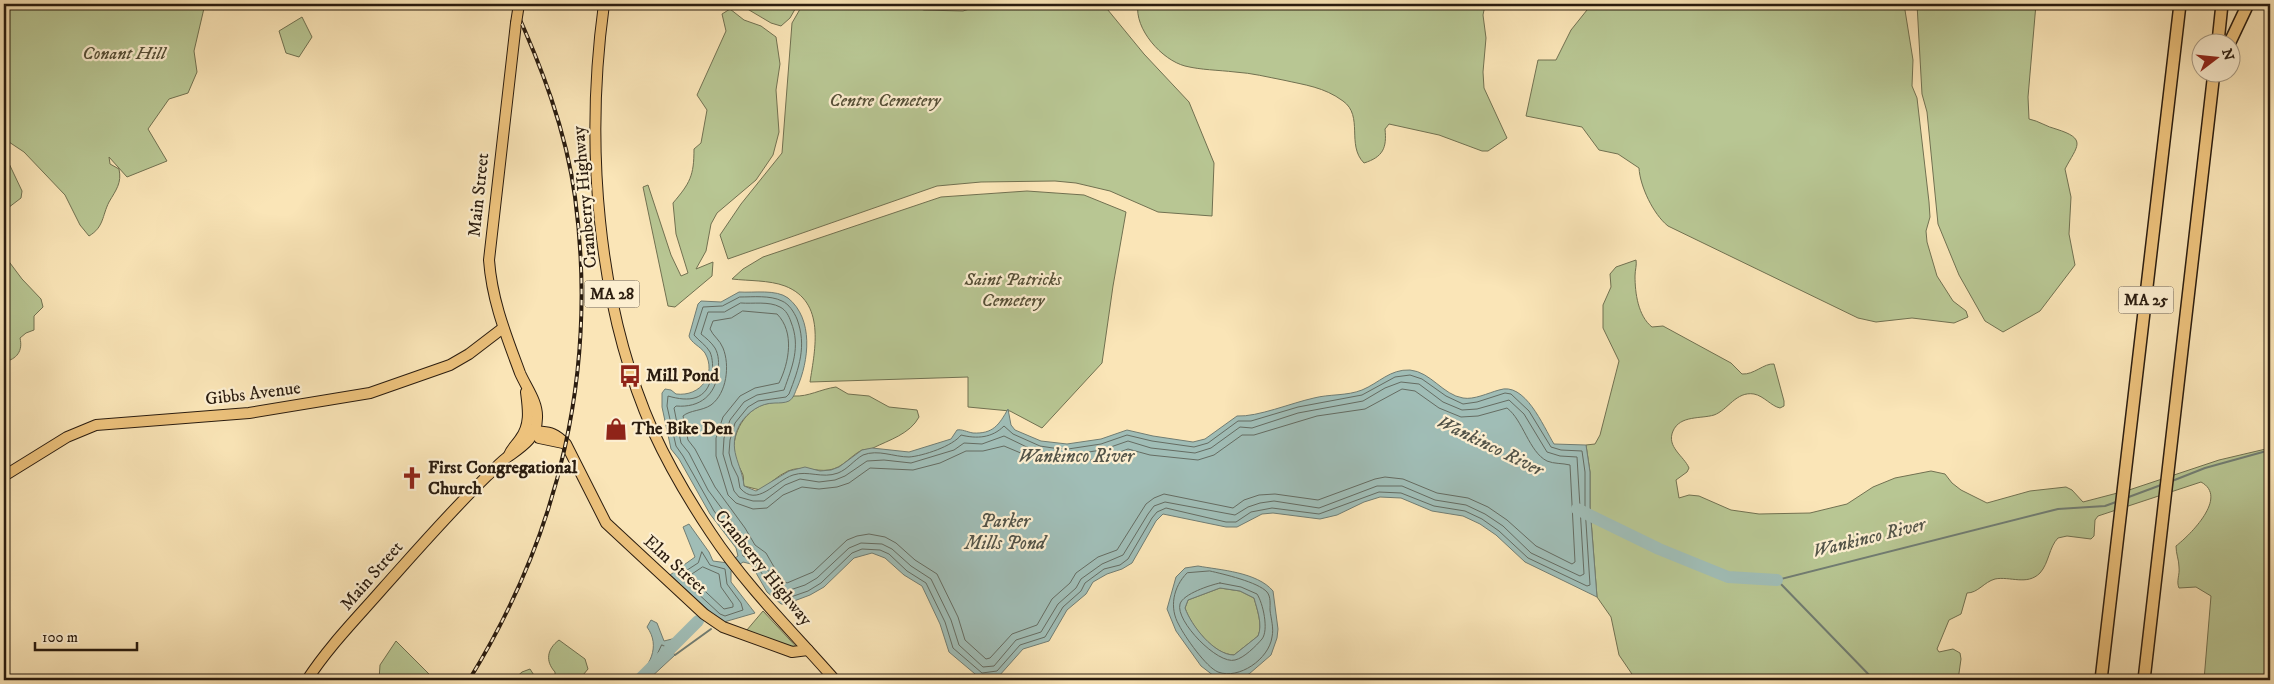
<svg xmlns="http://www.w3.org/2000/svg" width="2274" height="684" font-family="'IM FELL DW Pica',serif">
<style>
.green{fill:#b8c693;stroke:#717151}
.water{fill:#a0bdb6;stroke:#717d73;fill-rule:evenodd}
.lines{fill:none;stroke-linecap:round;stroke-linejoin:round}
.shore{stroke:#656c62;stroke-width:1}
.stream{stroke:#717d73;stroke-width:2}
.river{stroke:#a0bdb6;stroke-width:12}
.major-casing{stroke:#2a1c0f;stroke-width:12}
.highway-casing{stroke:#2a1c0f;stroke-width:14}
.major{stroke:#edc27c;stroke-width:10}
.highway{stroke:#edc27c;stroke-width:11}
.rail-casing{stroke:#2a1c0f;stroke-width:4}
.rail{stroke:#fceed0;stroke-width:2;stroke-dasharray:5.5;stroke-linecap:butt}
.major-bridge-casing{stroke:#2a1c0f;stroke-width:12;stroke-linecap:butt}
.major-bridge{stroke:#edc27c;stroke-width:10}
.labels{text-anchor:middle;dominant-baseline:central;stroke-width:4.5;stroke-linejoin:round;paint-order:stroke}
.shield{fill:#fceed0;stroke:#695b49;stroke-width:1}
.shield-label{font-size:16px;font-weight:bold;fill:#2a1c0f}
.park-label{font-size:18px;font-style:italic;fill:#554f37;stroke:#fceed0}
.street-label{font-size:18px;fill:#2a1c0f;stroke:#fceed0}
.poi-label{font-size:18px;font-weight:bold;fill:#2a1c0f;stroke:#fceed0;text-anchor:start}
.water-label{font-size:19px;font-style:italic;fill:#535449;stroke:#fceed0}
</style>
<rect width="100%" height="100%" fill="#fae5b7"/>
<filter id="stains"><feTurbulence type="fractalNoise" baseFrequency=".004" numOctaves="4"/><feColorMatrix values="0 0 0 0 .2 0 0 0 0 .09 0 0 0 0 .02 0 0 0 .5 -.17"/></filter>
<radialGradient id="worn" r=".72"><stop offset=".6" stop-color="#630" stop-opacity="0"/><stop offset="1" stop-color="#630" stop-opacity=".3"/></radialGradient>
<g class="green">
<path d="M 4,4 L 205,4 L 194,51 L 197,72 L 188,93 L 169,99 L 148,129 L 167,161 L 127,177 L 109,157 L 110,164 L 119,169 C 122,183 116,190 109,202 C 102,216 104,227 89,236 L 80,225 L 65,195 L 24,152 L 9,142 L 4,125 Z"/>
<polygon points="739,4 798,4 790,18 781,26 771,23"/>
<polygon points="803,4 903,4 924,10 963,11 985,4 1103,4 1144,54 1189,102 1214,163 1212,216 1158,212 1110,191 1076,183 1055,181 981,182 937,186 728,259 720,235 741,204 782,153 792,23"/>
<path d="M 1138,4 L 1492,4 L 1484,10 L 1483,15 L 1486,38 L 1483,72 L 1484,88 L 1507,138 L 1488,151 L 1482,151 L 1439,135 L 1389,124 L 1385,129 C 1387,148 1383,157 1364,163 C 1346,145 1364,116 1343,101 C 1324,87 1305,85 1283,80 C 1267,77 1252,73 1235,72 C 1218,70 1201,70 1185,66 C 1162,60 1134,29 1138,4 Z"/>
<path d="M 1595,4 L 1904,4 L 1913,60 L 1912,86 L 1917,98 L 1929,202 L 1930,217 L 1926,231 L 1927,242 L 1937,276 L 1953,301 L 1966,311 L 1968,317 L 1954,323 L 1912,318 L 1876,322 L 1858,318 L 1668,226 C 1653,214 1640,186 1639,168 L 1618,154 L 1599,150 L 1582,127 L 1526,116 L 1538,60 L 1556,60 L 1571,30 L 1591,5 Z"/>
<path d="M 1917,4 L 2036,4 L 2028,97 L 2029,119 C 2039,121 2047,127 2056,129 C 2088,139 2077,146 2065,169 L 2071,197 L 2069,234 L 2075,265 L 2040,311 L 2003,332 L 1985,321 L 1959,275 L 1938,224 L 1927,112 L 1922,94 Z"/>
<path d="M 730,9 L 744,20 L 761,26 L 776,37 L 780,64 L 776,90 L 779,132 L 773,155 L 756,180 L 717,213 L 711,224 L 706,251 L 696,269 L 713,262 L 712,276 L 675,307 L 668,306 L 643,187 L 648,185 L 671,255 L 681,276 L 688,273 L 676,234 L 673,203 C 690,183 694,176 694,149 L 701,143 L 707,110 L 697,95 L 726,31 L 722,14 Z"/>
<polygon points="302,17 312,37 299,57 286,53 279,31"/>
<polygon points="4,153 22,191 21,198 4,211"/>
<path d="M 1027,191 L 1084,195 L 1126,212 L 1113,286 L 1102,363 L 1042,428 L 1010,411 L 968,407 L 968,377 L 810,382 C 815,349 826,302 785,286 C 769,280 749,281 732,279 L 743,269 L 763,257 L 941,197 Z"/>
<path d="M 4,255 L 22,279 L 41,299 L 43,307 L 34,316 L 34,330 L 26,333 L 20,338 C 23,351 17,359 4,362 Z"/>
<path d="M 1636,260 C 1637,265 1635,270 1635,276 C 1635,293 1638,316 1652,327 L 1663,326 L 1731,363 L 1742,374 C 1754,375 1764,363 1774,364 L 1784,401 L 1784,406 L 1780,408 C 1771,406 1764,396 1754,394 C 1736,391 1728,410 1714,415 C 1701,419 1680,415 1673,431 C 1666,447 1684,456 1689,468 L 1687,472 L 1676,480 L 1679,498 L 1689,495 L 1699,496 L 1731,510 L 1759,514 L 1810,513 L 1847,504 L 1873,487 L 1895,478 L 1931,471 L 1945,474 L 1952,483 L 1961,490 L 1987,503 L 2030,491 L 2066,487 L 2072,490 L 2083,502 L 2129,490 L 2219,460 L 2270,448 L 2270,680 L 2204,680 L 2211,596 L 2196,587 L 2179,588 C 2176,581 2180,575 2179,567 C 2179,560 2176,554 2176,546 C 2190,535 2229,497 2201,482 L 2098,516 L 2095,520 L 2094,536 L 2091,539 L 2067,536 L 2058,538 C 2049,547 2049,563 2040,573 C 2027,586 2010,576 1995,579 C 1984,582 1978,593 1967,593 L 1961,614 L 1949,620 L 1937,649 L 1939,652 L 1953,649 L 1960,653 L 1961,659 L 1958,680 L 1636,680 L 1619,655 L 1611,617 L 1597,597 L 1590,507 L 1590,472 L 1586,445 L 1595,444 L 1600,435 L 1619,361 L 1603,328 L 1603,305 L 1611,287 L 1610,274 L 1616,267 Z"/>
<path d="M 836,387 L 848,394 L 869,396 L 889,407 L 917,410 L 919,417 C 910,434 889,440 873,448 C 869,450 865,449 862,450 C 850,456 843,468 829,470 C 815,472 803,465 788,471 C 777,476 770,484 760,490 L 744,486 C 743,483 744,479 743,475 C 740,467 735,462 734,453 C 732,433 745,410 765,404 C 775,401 786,404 794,396 C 808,397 821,389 836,387 Z"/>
<path d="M 1220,588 L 1240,591 L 1254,598 C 1257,609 1263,625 1258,636 L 1234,655 C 1214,655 1191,626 1185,608 L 1188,600 Z"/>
<polygon points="763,611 802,653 741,637"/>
<path d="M 559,640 L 585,659 L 588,669 L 579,680 L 555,680 L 555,672 C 545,661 547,649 559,640 Z"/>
<polygon points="396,641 431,676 434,680 379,680 380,665"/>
<polygon points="530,669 537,680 513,680 522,672"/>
</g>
<g class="water">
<path d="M 739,292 C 754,293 776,289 788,298 C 814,319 809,361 797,388 C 795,392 794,398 789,401 C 785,403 779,403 775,403 C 760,403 748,412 740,424 C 726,450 742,463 744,486 L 756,491 L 789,471 L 805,467 L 820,471 L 831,470 L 839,467 L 862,450 L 872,448 L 909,452 L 951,439 L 957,430 C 962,429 967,432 973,433 C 993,434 999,425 1008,409 L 1011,425 L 1015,430 L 1041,441 L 1067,444 L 1101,439 L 1127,430 L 1153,436 L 1193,442 L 1205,439 L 1237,416 C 1258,417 1291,403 1314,398 C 1329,394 1347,396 1362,390 C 1379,383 1390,369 1410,370 C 1431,372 1443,395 1463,398 C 1474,400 1488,393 1499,390 C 1525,381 1543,426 1554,444 L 1586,445 L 1590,472 L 1590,507 L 1597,597 L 1525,562 L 1496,535 L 1480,524 L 1463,516 L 1432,511 L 1401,498 L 1380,497 L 1364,502 L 1337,515 L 1320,519 L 1273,513 L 1262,514 L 1237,527 L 1226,527 L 1163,514 L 1156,521 L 1132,563 L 1122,569 L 1107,574 L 1093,582 L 1086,594 L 1067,610 L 1049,641 L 1023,649 L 999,676 L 981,679 L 949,652 L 940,624 L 922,586 L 904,575 L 885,558 L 872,553 L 854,558 L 824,587 L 810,595 L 786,604 L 781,604 L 767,592 L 751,564 L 743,562 L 731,571 L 731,582 L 755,613 L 724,622 L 717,618 L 670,575 L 695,557 L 683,527 L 689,524 L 709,552 L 713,561 L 728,563 L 738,556 L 736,548 L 710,514 L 679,459 L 671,449 L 662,407 L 662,393 L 665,389 L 671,390 L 676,394 C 701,397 717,374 705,353 C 700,346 691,343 689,336 L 698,304 L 701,301 L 721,302 Z"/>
<path d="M 1198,566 C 1220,570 1257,572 1273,591 L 1278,629 L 1277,638 L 1271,655 L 1249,674 L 1236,678 L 1214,676 L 1201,666 L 1176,631 L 1167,609 L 1176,577 L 1185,568 ZM 1220,588 L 1240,591 L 1254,598 C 1257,609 1263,625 1258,636 L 1234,655 C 1214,655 1191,625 1185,608 L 1188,600 Z"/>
<path d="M 651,620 L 657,623 L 664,641 L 676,638 L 671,650 L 675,655 L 648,680 L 632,680 C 650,668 661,646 647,627 Z"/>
</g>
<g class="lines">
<g class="shore">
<path d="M 740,297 C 753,297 770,295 782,301 C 789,304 794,312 797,319 C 807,346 799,368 789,394 L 786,397 L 758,401 L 748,407 L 735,423 L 730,440 L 729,453 L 732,465 L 738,477 L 740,488 C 757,508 775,481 793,475 C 808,470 822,479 838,473 C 848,469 854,460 863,455 C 878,449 894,457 909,457 C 923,456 953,446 961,435 C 977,439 992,438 1004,426 L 1013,434 L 1040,446 L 1053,448 L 1068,449 L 1101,444 L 1127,435 L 1152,441 L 1194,447 L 1208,443 L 1238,421 L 1251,421 L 1298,407 L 1362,395 L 1395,377 L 1410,375 L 1422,379 L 1446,396 L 1463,404 L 1477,402 L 1505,393 L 1511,394 L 1529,411 L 1551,447 L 1561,450 L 1582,451 L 1585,472 L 1585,507 L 1590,585 L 1587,586 L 1528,558 L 1499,531 L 1482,519 L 1465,511 L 1434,506 L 1401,493 L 1379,492 L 1319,514 L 1272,508 L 1251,512 L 1236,522 L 1226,522 L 1166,508 L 1157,512 L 1152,518 L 1128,559 L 1120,565 L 1104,569 L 1085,583 L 1081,591 L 1063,607 L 1045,637 L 1020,645 L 997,671 L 982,673 L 953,648 L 945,622 L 926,583 L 907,571 L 889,554 L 880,550 L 862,549 L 852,553 L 821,583 L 808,591 L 785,599 L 771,588 L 754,561 L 743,556 L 740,545 L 714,511 L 683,456 L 676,446 L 667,406 L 668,396 C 689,402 707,401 712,375 C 713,368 713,359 710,352 C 706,345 699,341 694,335 L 703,307 L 722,306 Z"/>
<path d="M 741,303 C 753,304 769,301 780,307 C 786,310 789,316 791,322 C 801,347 792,367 784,390 L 757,395 L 744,402 L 730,420 L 724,438 L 723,454 L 734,491 L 739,497 L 753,501 L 764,501 L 785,485 L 800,479 L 819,482 L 835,480 L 845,476 L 867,461 L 884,460 L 911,463 L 954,450 L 964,443 L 982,444 L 1004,436 L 1037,452 L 1053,455 L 1068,455 L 1102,450 L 1128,441 L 1151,448 L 1195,453 L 1211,448 L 1240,427 L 1252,428 L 1298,413 L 1363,401 L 1385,388 L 1401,382 L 1419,384 L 1443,402 L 1462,410 L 1477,409 L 1509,400 L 1524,414 L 1547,452 L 1560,456 L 1577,457 L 1584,574 L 1580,576 L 1531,553 L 1503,526 L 1485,514 L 1466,505 L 1435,500 L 1402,486 L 1377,486 L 1319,508 L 1274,501 L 1260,503 L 1248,507 L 1235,515 L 1165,502 L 1154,506 L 1148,514 L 1123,555 L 1102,564 L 1081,579 L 1076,588 L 1058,604 L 1041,632 L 1016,640 L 994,666 L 983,667 L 959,645 L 951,620 L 931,579 L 911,566 L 892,549 L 882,544 L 861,543 L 849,548 L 817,578 L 805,585 L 784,592 L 776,584 L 760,557 L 748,551 L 740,533 L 708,490 L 689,453 L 681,443 L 674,408 L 676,406 C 700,408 716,395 718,371 C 719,364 719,355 715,348 C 711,342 706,338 701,334 L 708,312 L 724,312 Z"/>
<path d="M 743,311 L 777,314 C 795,332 789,363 779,383 L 755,388 L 740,396 L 723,417 L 716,438 L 716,456 L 728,495 L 736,503 L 753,509 L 767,508 L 783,495 L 802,487 L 819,489 L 837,487 L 849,483 L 870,468 L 913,470 L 940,463 L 966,451 L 983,451 L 1004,446 L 1035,459 L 1053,462 L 1069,463 L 1103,458 L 1128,449 L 1150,455 L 1198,460 L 1214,455 L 1242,435 L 1254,435 L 1317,416 L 1365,409 L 1402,389 L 1415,391 L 1439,408 L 1461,417 L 1478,416 L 1507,408 C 1523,420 1529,452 1547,461 C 1554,464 1562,463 1570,465 L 1575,562 L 1572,564 L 1536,546 L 1507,520 L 1488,507 L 1468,498 L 1437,493 L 1403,479 L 1385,477 L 1375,479 L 1318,500 L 1275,494 L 1259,495 L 1244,500 L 1233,508 L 1164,494 L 1154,498 L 1146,504 L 1117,550 L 1098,557 L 1076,573 L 1070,583 L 1052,599 L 1037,625 L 1012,634 L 990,658 L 986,659 L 965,640 L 958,617 L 937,574 L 915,560 L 896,543 L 885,537 L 869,534 L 857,536 L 847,540 L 813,572 L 787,583 L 781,579 L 766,553 L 755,545 L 745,528 L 715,487 L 695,449 L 688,440 L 683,416 C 690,410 702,411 711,405 C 727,393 730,365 723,348 C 720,340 713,336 710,329 L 713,321 L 731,318 Z"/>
<polygon points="702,552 710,565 725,569 727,584 741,603 743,610 725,616 720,614 681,578 681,574 698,563"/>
<polygon points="703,567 719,574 721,587 733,604 733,607 724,609 691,578 691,575"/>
<path d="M 1210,571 C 1223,574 1258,582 1267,592 C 1271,597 1270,604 1270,610 C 1271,619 1274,628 1272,637 C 1269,659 1239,680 1218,672 C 1206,667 1185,637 1179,625 C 1169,608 1173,587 1187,573 Z"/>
<path d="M 1220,583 L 1241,587 L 1257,594 C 1263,603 1269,630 1262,639 C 1256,646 1244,658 1235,660 C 1218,665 1175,621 1180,604 C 1183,594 1210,585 1220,583 Z"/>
<polygon points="662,645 666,647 668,656 653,669 652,666"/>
</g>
<g class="stream">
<polyline points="2172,481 2205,468 2270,450"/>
<polyline points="2126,498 2161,485"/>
<polyline points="675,655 711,629"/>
<polyline points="1874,680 1777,580 2058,509 2105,506 2116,502"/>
</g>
<g class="river">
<polyline points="1577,509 1659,549 1728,577 1777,580"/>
<polyline points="639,680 698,621"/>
</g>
<defs>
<g id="major">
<path d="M 604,4 C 585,142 596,302 653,431 C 669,466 689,500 711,533 C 746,586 793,632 835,680"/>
<path d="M 526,429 C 546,435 549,427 566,444 L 606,523 L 704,614 L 723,627 L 792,652 L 808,650"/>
<polyline points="537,432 539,438 563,443"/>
<path d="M 509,455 C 512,448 516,445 520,439 C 531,425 528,408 526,392"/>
<polyline points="4,476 67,437 96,425 249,413 370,393 450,365 469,354 503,328"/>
<path d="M 307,680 C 329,646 357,618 384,587 C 418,549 451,511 487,476 C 494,470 501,461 509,456 C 523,446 537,437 537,418 C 538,402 526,387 520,373 C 506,335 492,301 489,260 L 516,23"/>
</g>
<g id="highway">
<polyline points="2218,42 2222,4"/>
<polyline points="2230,42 2248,4"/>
<polyline points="2101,680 2180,4"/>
<polyline points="2144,680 2214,72"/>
</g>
</defs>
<use href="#major" class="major-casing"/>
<use href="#highway" class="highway-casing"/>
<use href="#major" class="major"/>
<use href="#highway" class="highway"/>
<defs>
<path id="rail" d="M 469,680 C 560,533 598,369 575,197 C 566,130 541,65 513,4"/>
</defs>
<use href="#rail" class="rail-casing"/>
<use href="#rail" class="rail"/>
<defs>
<polyline id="major-bridge" points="516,23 519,4"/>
</defs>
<use href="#major-bridge" class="major-bridge-casing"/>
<use href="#major-bridge" class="major-bridge"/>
</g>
<defs>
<symbol id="bus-bare" viewBox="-9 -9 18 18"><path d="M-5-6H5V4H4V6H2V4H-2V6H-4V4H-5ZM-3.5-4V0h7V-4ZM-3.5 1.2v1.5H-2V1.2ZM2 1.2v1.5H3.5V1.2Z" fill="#8f2418" stroke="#fceed0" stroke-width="2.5" paint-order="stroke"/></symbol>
<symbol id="shop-bare" viewBox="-9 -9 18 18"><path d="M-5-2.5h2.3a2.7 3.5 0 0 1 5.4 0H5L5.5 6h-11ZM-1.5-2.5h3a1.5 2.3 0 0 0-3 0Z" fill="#8f2418" stroke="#fceed0" stroke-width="2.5" paint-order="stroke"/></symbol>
<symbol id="church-bare" viewBox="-9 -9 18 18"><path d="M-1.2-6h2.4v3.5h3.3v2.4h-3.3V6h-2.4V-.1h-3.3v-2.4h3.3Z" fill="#8f2418" stroke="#fceed0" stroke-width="2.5" paint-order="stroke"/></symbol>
</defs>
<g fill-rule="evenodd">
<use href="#bus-bare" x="614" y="360" width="32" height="32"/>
<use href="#shop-bare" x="600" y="413" width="32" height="32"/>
<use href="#church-bare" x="396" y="462" width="32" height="32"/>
</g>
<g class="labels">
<g class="shield">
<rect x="584.5" y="280.5" width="55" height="27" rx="4"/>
<rect x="2118.5" y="286.5" width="55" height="27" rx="4"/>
</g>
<g class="shield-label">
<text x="612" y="294">MA 28</text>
<text x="2146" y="300">MA 25</text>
</g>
<g class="park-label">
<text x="124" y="54">Conant Hill</text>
<text x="885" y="101">Centre Cemetery</text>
<text x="1013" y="280">Saint Patricks<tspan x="1013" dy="21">Cemetery</tspan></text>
</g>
<g class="street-label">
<text transform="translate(479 195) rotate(-84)">Main Street</text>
<text transform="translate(585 197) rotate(-95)">Cranberry Highway</text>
<text transform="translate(253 394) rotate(-7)">Gibbs Avenue</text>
<text transform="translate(675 565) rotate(42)">Elm Street</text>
<text transform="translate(763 568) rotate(51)">Cranberry Highway</text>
<text transform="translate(372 576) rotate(-49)">Main Street</text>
</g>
<g class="poi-label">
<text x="646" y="376">Mill Pond</text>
<text x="632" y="429">The Bike Den</text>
<text x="428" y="468">First Congregational<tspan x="428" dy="21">Church</tspan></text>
</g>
<g class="water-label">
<text transform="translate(1490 446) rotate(26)">Wankinco River</text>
<text x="1076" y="456">Wankinco River</text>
<text x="1005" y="521">Parker<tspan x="1005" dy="22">Mills Pond</tspan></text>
<text transform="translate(1869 538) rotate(-14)">Wankinco River</text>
</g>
</g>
<rect width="2274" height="684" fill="none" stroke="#fae5b7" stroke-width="20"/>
<rect x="5" y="5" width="2264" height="674" fill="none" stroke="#2a1c0f" stroke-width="2.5"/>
<rect x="10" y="10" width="2254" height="664" fill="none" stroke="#2a1c0f"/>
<g transform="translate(2216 58) rotate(74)"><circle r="24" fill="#fceed0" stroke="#a89a83"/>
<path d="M0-4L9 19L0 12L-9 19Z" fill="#8f2418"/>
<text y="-8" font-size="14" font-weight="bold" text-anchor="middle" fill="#2a1c0f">N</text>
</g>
<path d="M35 642v8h102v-8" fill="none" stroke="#2a1c0f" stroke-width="2.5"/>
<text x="42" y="642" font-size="15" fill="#2a1c0f" stroke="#fceed0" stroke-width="4" paint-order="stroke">100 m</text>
<rect width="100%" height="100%" filter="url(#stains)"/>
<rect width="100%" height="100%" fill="url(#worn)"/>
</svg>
